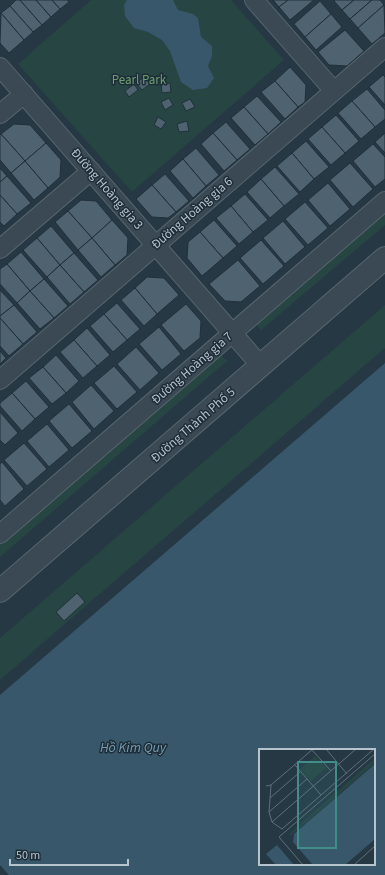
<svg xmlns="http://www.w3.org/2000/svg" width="385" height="875" font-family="'Source Sans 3',sans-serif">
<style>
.green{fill:#274543}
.water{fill:#38576b;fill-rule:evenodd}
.building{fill:#4e626f;stroke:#20303a}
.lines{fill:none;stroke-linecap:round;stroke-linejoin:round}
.minor-casing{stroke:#586670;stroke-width:20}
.tertiary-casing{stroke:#586670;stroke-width:24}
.minor{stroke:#3a4953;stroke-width:18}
.tertiary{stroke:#3a4953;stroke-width:22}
.labels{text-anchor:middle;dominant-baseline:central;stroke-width:3;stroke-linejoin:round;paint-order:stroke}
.park-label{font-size:13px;fill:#6d9f6f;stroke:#1e2e39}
.street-label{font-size:13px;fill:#b7c3cd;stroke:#1e2e39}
.water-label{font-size:14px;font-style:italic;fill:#769ab1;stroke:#1e2e39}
.inset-road{fill:none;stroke:#5f707b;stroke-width:1}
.view{fill:#418d8a;fill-opacity:0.15;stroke:#418d8a;stroke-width:2}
.inset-edge{fill:none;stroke:#b7c3cd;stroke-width:2}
</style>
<rect width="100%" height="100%" fill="#253844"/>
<g class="green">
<polygon points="91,0 231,0 284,60 132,192 18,64"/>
<polygon points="385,213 385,225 261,330 256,324"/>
<polygon points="385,305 385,348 0,680 0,638"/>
<polygon points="220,354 227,361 0,557 0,544"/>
</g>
<g class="water">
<polygon points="127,0 173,0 178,10 193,14 198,18 201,37 212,46 212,56 208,66 214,78 207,88 193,90 181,82 170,51 162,40 148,32 134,28 125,16 124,5"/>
<path d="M 385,363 L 385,875 L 9,875 L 0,865 L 0,695 ZM 260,750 L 374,750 L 374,864 L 260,864 Z"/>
</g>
<g class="building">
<polygon points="16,0 20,0 42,25 33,32 10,6"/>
<polygon points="20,0 36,0 51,17 42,25"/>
<polygon points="36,0 52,0 60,9 51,17"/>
<polygon points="52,0 67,0 69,2 60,9"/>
<polygon points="273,0 288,0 279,7"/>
<polygon points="288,0 314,0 290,20 279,7"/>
<polygon points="335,0 354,0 342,10 334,1"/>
<polygon points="354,0 372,0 350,19 342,10"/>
<polygon points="372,0 380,0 384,5 358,28 350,19"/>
<polygon points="320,1 331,14 305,37 294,24"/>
<polygon points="384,5 385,33 372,44 358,28"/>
<polygon points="10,6 33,32 24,40 1,13"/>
<polygon points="1,13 24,40 9,53 0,43"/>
<polygon points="331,14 342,27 316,50 305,37"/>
<polygon points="345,30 364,51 347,66 329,65 318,52"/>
<polygon points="290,67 306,85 305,102 298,107 275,81"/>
<polygon points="383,75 385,77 385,105 369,87"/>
<polygon points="144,77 150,84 142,90 136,83"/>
<polygon points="275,81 298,107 285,119 261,92"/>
<polygon points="170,83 171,92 162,93 161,84"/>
<polygon points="134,84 138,90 129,97 125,91"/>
<polygon points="367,89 385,110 385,119 375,127 352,101"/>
<polygon points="257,96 281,122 268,134 244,107"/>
<polygon points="169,98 173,105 165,110 161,102"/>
<polygon points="190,99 195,107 186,111 182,103"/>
<polygon points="352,101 375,127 361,139 338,113"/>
<polygon points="244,107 268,134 255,145 231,118"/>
<polygon points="336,115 359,141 345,153 322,127"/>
<polygon points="158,117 166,122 161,129 154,125"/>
<polygon points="187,121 189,131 179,132 177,124"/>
<polygon points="226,122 250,149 237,160 213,133"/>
<polygon points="14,124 30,125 46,143 25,161 1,134"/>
<polygon points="322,127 345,153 331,165 308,139"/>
<polygon points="213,133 237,160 224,171 201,144"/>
<polygon points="385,133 385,153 375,142"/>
<polygon points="1,134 25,161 11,173 0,160 0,135"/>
<polygon points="306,141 329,167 314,179 292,153"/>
<polygon points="46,143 61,160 60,177 48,188 25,161"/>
<polygon points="373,144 385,157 385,179 375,187 353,161"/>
<polygon points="196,148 219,175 206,186 183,159"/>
<polygon points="292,153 314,179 300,192 277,166"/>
<polygon points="183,159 206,186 193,198 170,171"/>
<polygon points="25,161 48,188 34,200 11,173"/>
<polygon points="350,163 373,189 353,207 330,180"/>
<polygon points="275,167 299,194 284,206 261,179"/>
<polygon points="0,168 7,176 0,182"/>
<polygon points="165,174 189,201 176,212 152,185"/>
<polygon points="7,176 31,203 17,214 0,195 0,182"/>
<polygon points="261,179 284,206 270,218 247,192"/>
<polygon points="328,183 350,209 330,226 308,200"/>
<polygon points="152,185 176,212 168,218 152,217 136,199"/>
<polygon points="245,194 268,220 253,232 231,206"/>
<polygon points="0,195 17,214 4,226 0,222"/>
<polygon points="81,200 96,201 112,220 92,238 68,211"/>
<polygon points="305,202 328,228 308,245 285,219"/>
<polygon points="231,206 253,232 239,244 216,218"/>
<polygon points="68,211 92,238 78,250 55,222"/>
<polygon points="112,220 128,238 127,255 115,265 92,238"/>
<polygon points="214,220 237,246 223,258 200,232"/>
<polygon points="283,221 305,247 285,264 263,238"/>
<polygon points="51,226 74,253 60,265 37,238"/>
<polygon points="200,232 223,258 202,276 187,258 188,242"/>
<polygon points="37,238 60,265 47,277 23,250"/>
<polygon points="92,238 115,265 101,277 78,250"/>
<polygon points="261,240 284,266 263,284 240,258"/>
<polygon points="21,252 44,279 30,291 7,264"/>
<polygon points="74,253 98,280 84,292 60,265"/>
<polygon points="238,260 260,286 241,302 225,301 209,284"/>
<polygon points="7,264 30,291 17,303 0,284 0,269"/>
<polygon points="60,265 84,292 70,304 47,277"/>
<polygon points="147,277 164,278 179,295 157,314 135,288"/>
<polygon points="44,279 68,306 54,318 30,291"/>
<polygon points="135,288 157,314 144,326 121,300"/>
<polygon points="0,290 14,305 0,316"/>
<polygon points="30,291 54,318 40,329 17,303"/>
<polygon points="117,303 140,329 127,340 104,314"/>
<polygon points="186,304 201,321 200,338 184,351 161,325"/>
<polygon points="14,305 37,332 23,344 0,318 0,316"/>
<polygon points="104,314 127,340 113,352 90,326"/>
<polygon points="0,318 23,344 9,356 0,346"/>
<polygon points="159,327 181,354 162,370 139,344"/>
<polygon points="87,328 110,355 97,366 74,340"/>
<polygon points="74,340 97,366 83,378 60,352"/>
<polygon points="136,347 159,373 140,390 117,364"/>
<polygon points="0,351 6,358 0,364"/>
<polygon points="56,355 79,381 66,393 43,367"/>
<polygon points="114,366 137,392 117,409 94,383"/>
<polygon points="43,367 66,393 52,404 29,378"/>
<polygon points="26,381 49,407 35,419 12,393"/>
<polygon points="91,385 114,411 94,429 72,402"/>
<polygon points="12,393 35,419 22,431 0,406 0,403"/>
<polygon points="69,404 92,431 72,448 49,421"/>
<polygon points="0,412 18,433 5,445 0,440"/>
<polygon points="47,424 69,450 49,467 27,441"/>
<polygon points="24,443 47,469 27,486 4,460"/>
<polygon points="2,462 24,489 5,506 0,500 0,464"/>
<polygon points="77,593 85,602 64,621 56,612"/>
</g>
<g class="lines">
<defs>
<g id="minor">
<polyline points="254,0 334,91"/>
<polyline points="0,67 261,366"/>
<polyline points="0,114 24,94"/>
<polyline points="0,249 91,171"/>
<polyline points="0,380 385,47"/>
<polyline points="0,534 385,201"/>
</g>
<polyline id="tertiary" points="0,591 385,258"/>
</defs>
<use href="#minor" class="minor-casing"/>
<use href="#tertiary" class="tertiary-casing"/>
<use href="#minor" class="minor"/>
<use href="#tertiary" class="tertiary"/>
</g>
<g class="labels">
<g class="park-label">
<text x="139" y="80">Pearl Park</text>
</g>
<g class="street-label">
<text transform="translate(107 189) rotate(49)">Đường Hoàng gia 3</text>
<text transform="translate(192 213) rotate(-41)">Đường Hoàng gia 6</text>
<text transform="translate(192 368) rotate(-41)">Đường Hoàng gia 7</text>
<text transform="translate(193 425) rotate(-41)">Đường Thành Phố 5</text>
</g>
<g class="water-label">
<text x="133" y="748">Hồ Kim Quy</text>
</g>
</g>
<g transform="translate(259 749)">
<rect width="116" height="116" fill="#253844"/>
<path d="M 56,7 L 67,19 L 52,32 L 41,20 ZM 116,9 L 116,14 L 32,86 L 29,86 Z" fill="#274543"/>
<path d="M 116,15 L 116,90 L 86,116 L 54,116 L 34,93 L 35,85 ZM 18,96 L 35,116 L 17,116 L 7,105 Z" fill="#38576b"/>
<path class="inset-road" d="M 67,0 L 88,25M 53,1 L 72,22M 36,16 L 62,46M 12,36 L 10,63 L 13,73 L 23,80 L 115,0M 7,37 L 12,36 L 54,0M 11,49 L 41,23M 10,63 L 48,30M 13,73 L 97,0M 44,116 L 20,88 L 116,5M 95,116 L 116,97"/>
<path class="view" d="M 39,13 L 77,13 L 77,99 L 39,99 Z"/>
<rect width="116" height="116" class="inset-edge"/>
</g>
<path d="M10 859v6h118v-6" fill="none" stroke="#b7c3cd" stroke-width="2"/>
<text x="16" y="859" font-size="12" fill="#b7c3cd" stroke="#1e2e39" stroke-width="3" paint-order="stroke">50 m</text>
</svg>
